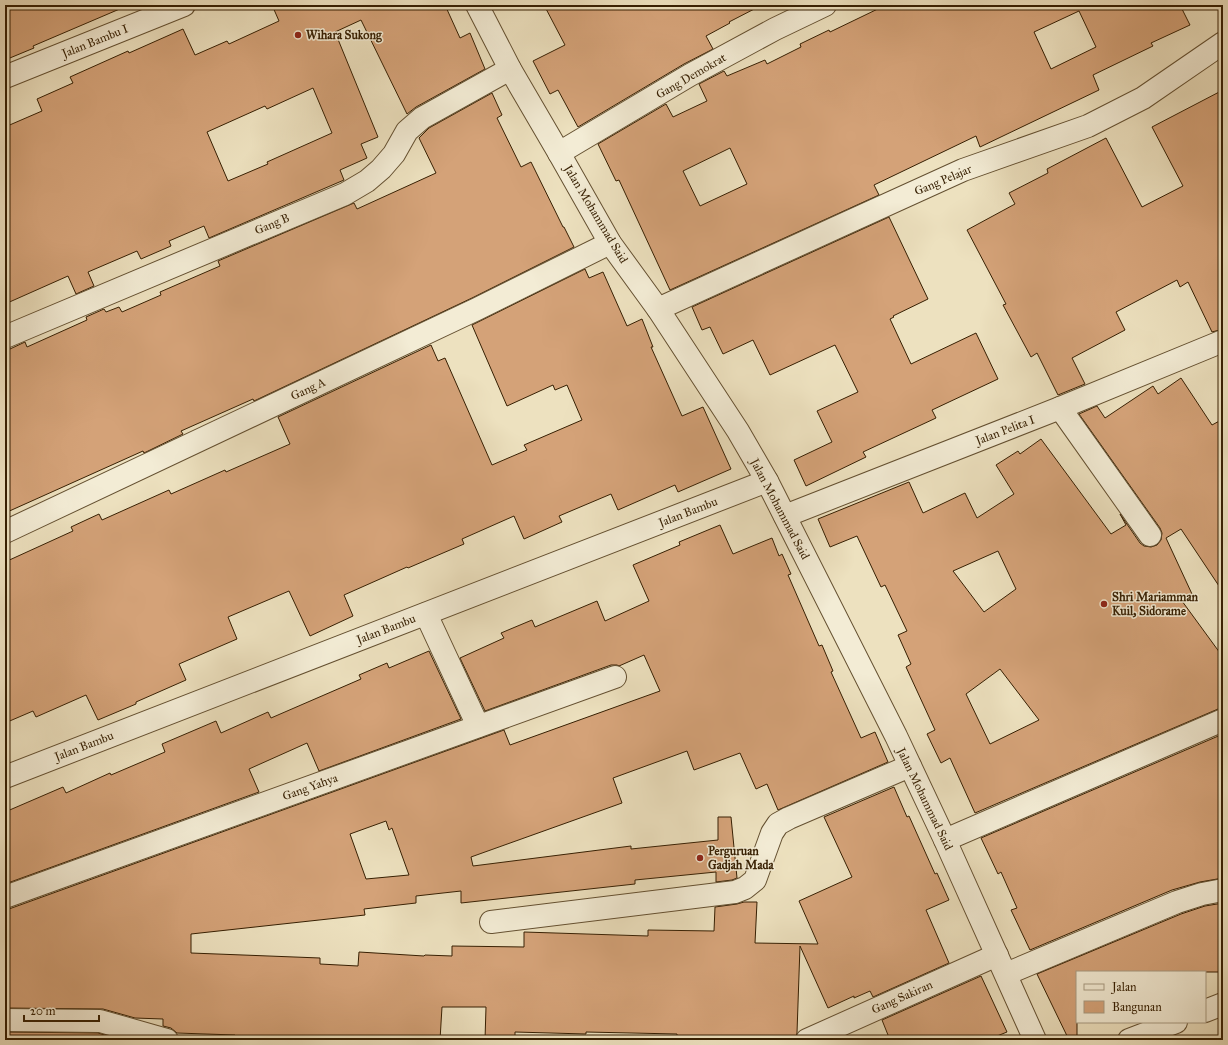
<svg xmlns="http://www.w3.org/2000/svg" width="1228" height="1045" font-family="'IM FELL Great Primer',serif">
<style>
.building{fill:#d4a278;stroke:#361f02;fill-rule:evenodd}
.lines{fill:none;stroke-linecap:round;stroke-linejoin:round}
.minor-casing{stroke:#645031;stroke-width:24}
.tertiary-casing{stroke:#645031;stroke-width:24}
.minor{stroke:#f3ecd5;stroke-width:22}
.tertiary{stroke:#f3ecd5;stroke-width:22}
.poi-dot{fill:#8f2418;stroke:#f3ecd5;stroke-width:1.5}
.labels{text-anchor:middle;dominant-baseline:central;stroke-width:3;stroke-linejoin:round;paint-order:stroke}
.poi-label{font-size:12px;font-weight:bold;fill:#361f02;stroke:#f3ecd5;text-anchor:start}
.street-label{font-size:12px;fill:#361f02;stroke:#f3ecd5}
</style>
<rect width="100%" height="100%" fill="#ede1bf"/>
<filter id="stains"><feTurbulence type="fractalNoise" baseFrequency=".005" numOctaves="4"/><feColorMatrix values="0 0 0 0 .2 0 0 0 0 .09 0 0 0 0 .02 0 0 0 .5 -.17"/></filter>
<radialGradient id="worn" r=".72"><stop offset=".6" stop-color="#630" stop-opacity="0"/><stop offset="1" stop-color="#630" stop-opacity=".3"/></radialGradient>
<g class="building">
<polygon points="5,5 129,5 33,46 34,48 5,60"/>
<path d="M 272,5 L 445,5 L 460,38 L 470,33 L 485,69 L 416,107 L 407,114 L 361,20 L 335,32 L 378,137 L 361,144 L 367,158 L 340,170 L 344,180 L 209,238 L 204,226 L 169,241 L 171,246 L 141,259 L 137,251 L 88,272 L 94,286 L 76,294 L 68,276 L 5,304 L 5,127 L 42,111 L 37,99 L 73,83 L 70,77 L 128,51 L 129,53 L 183,29 L 195,55 L 227,41 L 229,44 L 279,21 ZM 313,88 L 332,133 L 267,162 L 268,164 L 228,181 L 207,132 L 265,106 L 267,109 Z"/>
<polygon points="544,5 762,5 729,22 730,23 706,36 713,49 684,64 578,127 558,90 550,94 533,61 565,45"/>
<path d="M 886,5 L 1180,5 L 1190,25 L 1151,43 L 1153,46 L 1093,75 L 1099,90 L 980,147 L 976,136 L 874,185 L 879,195 L 670,290 L 619,180 L 616,181 L 598,144 L 666,104 L 673,117 L 707,101 L 699,84 L 724,71 L 727,76 L 765,60 L 767,64 L 801,47 L 800,44 L 829,30 L 830,32 ZM 1079,11 L 1096,47 L 1051,69 L 1034,32 ZM 730,148 L 747,184 L 700,206 L 683,171 Z"/>
<polygon points="1223,90 1223,329 1212,332 1188,282 1180,287 1177,280 1116,312 1125,330 1072,358 1085,384 1058,395 1037,353 1031,357 1003,305 1006,304 967,230 1015,204 1009,193 1048,173 1047,169 1106,138 1142,207 1183,186 1152,127"/>
<polygon points="492,93 502,115 497,118 521,167 531,162 563,227 564,227 574,247 472,298 254,401 253,399 181,431 183,434 144,453 143,451 5,513 5,349 10,349 25,342 27,347 87,320 86,317 104,309 106,312 119,307 122,312 161,295 160,292 220,266 218,261 354,203 357,209 436,173 419,138 429,128"/>
<polygon points="889,217 928,299 893,316 894,317 890,319 911,364 976,333 998,379 932,410 936,418 863,452 866,457 806,486 794,460 832,442 817,411 858,392 835,345 770,375 753,340 723,354 710,327 702,330 692,307"/>
<polygon points="585,269 589,278 603,272 627,326 642,319 653,347 651,347 682,416 703,407 731,469 678,492 675,485 618,510 611,494 559,516 562,522 524,539 514,516 462,539 464,544 408,568 407,567 344,595 353,616 310,636 289,591 228,617 237,639 179,664 186,680 136,702 136,704 98,720 86,695 36,717 33,711 5,723 5,562 73,531 71,527 99,514 102,520 169,490 171,494 225,470 226,472 290,444 278,417 431,345 438,361 445,358 492,465 527,450 524,445 582,420 567,385 555,390 553,385 507,406 472,325"/>
<path d="M 1181,378 L 1212,425 L 1223,419 L 1223,592 L 1181,529 L 1166,538 L 1192,594 L 1182,601 L 1220,653 L 1223,659 L 1223,708 L 1218,709 L 975,813 L 950,758 L 941,763 L 927,734 L 935,730 L 906,667 L 911,664 L 898,635 L 907,631 L 885,585 L 881,587 L 857,536 L 830,547 L 818,519 L 909,482 L 923,513 L 965,493 L 977,518 L 1014,494 L 996,465 L 1018,451 L 1020,454 L 1041,439 L 1111,534 L 1126,525 L 1120,514 L 1140,543 L 1144,546 L 1151,547 L 1157,545 L 1161,540 L 1162,533 L 1160,528 L 1079,414 L 1097,406 L 1105,418 L 1153,386 L 1158,394 ZM 998,551 L 1016,589 L 984,612 L 953,571 ZM 1000,669 L 1039,720 L 990,744 L 966,694 Z"/>
<path d="M 720,525 L 733,554 L 772,538 L 779,556 L 782,554 L 791,574 L 788,575 L 819,646 L 822,645 L 833,671 L 831,672 L 861,738 L 875,732 L 888,762 L 778,810 L 767,784 L 756,789 L 740,753 L 694,770 L 687,751 L 613,778 L 622,803 L 471,857 L 473,866 L 631,846 L 631,849 L 718,840 L 718,817 L 731,817 L 737,878 L 732,880 L 716,882 L 716,872 L 635,880 L 635,884 L 461,903 L 461,891 L 416,896 L 416,903 L 364,909 L 365,915 L 191,934 L 191,953 L 320,958 L 320,964 L 358,966 L 359,952 L 424,956 L 425,955 L 452,956 L 452,946 L 524,947 L 524,932 L 648,936 L 648,930 L 714,931 L 715,907 L 737,904 L 744,902 L 757,902 L 755,943 L 818,944 L 799,901 L 852,877 L 824,817 L 894,787 L 907,817 L 909,816 L 935,874 L 937,873 L 949,900 L 926,910 L 949,963 L 873,997 L 870,991 L 854,998 L 854,996 L 828,1008 L 800,946 L 797,1033 L 795,1040 L 732,1038 L 710,1038 L 710,1039 L 677,1038 L 677,1034 L 586,1032 L 586,1034 L 515,1032 L 515,1040 L 485,1040 L 486,1007 L 442,1007 L 440,1040 L 416,1040 L 416,1038 L 360,1037 L 360,1040 L 328,1040 L 328,1039 L 278,1038 L 235,1036 L 235,1035 L 177,1033 L 171,1028 L 163,1026 L 163,1019 L 135,1018 L 103,1009 L 5,1008 L 5,909 L 9,909 L 504,730 L 510,745 L 660,691 L 644,655 L 619,666 L 617,665 L 611,665 L 485,711 L 460,658 L 504,638 L 501,633 L 532,620 L 535,627 L 597,601 L 605,621 L 649,601 L 633,565 L 680,545 L 679,542 ZM 386,821 L 389,830 L 392,828 L 409,875 L 366,879 L 350,834 Z"/>
<polygon points="429,651 461,719 319,771 307,743 249,769 259,792 5,884 5,812 63,787 66,793 110,773 111,775 165,752 162,744 216,721 221,733 268,712 271,718 361,679 359,675 387,663 389,668"/>
<polygon points="1223,734 1223,878 1200,882 1172,890 1030,950 1011,910 1017,908 1001,872 998,874 981,838"/>
<polygon points="1223,903 1223,972 1077,972 1077,1040 1069,1040 1037,974 1181,914 1205,906"/>
<polygon points="981,976 1007,1032 987,1040 890,1040 882,1020"/>
<polygon points="5,1032 98,1033 121,1040 5,1040"/>
</g>
<g class="lines">
<defs>
<g id="minor">
<polyline points="5,77 184,5"/>
<polyline points="559,153 690,75 775,29 825,5"/>
<polyline points="658,309 842,225 963,170 1088,126 1143,98 1223,43"/>
<polyline points="5,337 345,194 367,181 381,169 394,154 407,131 422,118 510,69"/>
<polyline points="1060,408 1150,535"/>
<polyline points="5,532 477,309 610,243"/>
<polyline points="426,614 478,726"/>
<polyline points="945,840 1223,720"/>
<polyline points="5,897 615,677"/>
<polyline points="491,922 735,892 745,888 755,880 772,833 778,824 789,818 910,766"/>
<polyline points="1006,974 1177,902 1202,894 1223,890"/>
<polyline points="1205,1011 1223,1004"/>
<polyline points="5,1020 100,1021 167,1040"/>
<polyline points="807,1040 997,955"/>
<polyline points="1129,1040 1176,1022"/>
</g>
<g id="tertiary">
<polyline points="477,5 510,69 559,153 610,243 658,309 738,431 767,481 896,736 945,840 1035,1040"/>
<polyline points="785,516 1060,408 1223,341"/>
<polyline points="5,777 767,481"/>
</g>
</defs>
<use href="#minor" class="minor-casing"/>
<use href="#tertiary" class="tertiary-casing"/>
<use href="#minor" class="minor"/>
<use href="#tertiary" class="tertiary"/>
</g>
<g class="poi-dot">
<circle cx="298" cy="35" r="4"/>
<circle cx="1104" cy="604" r="4"/>
<circle cx="700" cy="858" r="4"/>
</g>
<g class="labels">
<g class="poi-label">
<text x="306" y="35">Wihara Sukong</text>
<text x="1112" y="597">Shri Mariamman<tspan x="1112" dy="14">Kuil, Sidorame</tspan></text>
<text x="708" y="851">Perguruan<tspan x="708" dy="14">Gadjah Mada</tspan></text>
</g>
<g class="street-label">
<text transform="translate(95 41) rotate(-22)">Jalan Bambu I</text>
<text transform="translate(691 76) rotate(-30)">Gang Demokrat</text>
<text transform="translate(943 180) rotate(-23)">Gang Pelajar</text>
<text transform="translate(596 214) rotate(59)">Jalan Mohammad Said</text>
<text transform="translate(272 224) rotate(-23)">Gang B</text>
<text transform="translate(308 389) rotate(-25)">Gang A</text>
<text transform="translate(1005 430) rotate(-21)">Jalan Pelita I</text>
<text transform="translate(780 509) rotate(62)">Jalan Mohammad Said</text>
<text transform="translate(688 512) rotate(-21)">Jalan Bambu</text>
<text transform="translate(386 629) rotate(-21)">Jalan Bambu</text>
<text transform="translate(84 746) rotate(-21)">Jalan Bambu</text>
<text transform="translate(310 787) rotate(-20)">Gang Yahya</text>
<text transform="translate(925 799) rotate(64)">Jalan Mohammad Said</text>
<text transform="translate(902 997) rotate(-24)">Gang Sakiran</text>
</g>
</g>
<rect width="1228" height="1045" fill="none" stroke="#ede1bf" stroke-width="20"/>
<rect x="6" y="6" width="1216" height="1033" fill="none" stroke="#361f02" stroke-width="2"/>
<rect x="10" y="10" width="1208" height="1025" fill="none" stroke="#361f02"/>
<rect x="1076" y="971" width="130" height="52" fill="#f3ecd5" stroke="#a79a81"/>
<rect x="1084" y="984" width="20" height="6" fill="#f3ecd5" stroke="#a79a81"/>
<text x="1112" y="991" font-size="12" fill="#361f02">Jalan</text>
<rect x="1084" y="1001" width="20" height="12" fill="#d4a278" stroke="#a79a81"/>
<text x="1112" y="1011" font-size="12" fill="#361f02">Bangunan</text>
<path d="M24 1015v6h75v-6" fill="none" stroke="#361f02" stroke-width="2"/>
<text x="30" y="1015" font-size="12" fill="#361f02" stroke="#f3ecd5" stroke-width="3" paint-order="stroke">20 m</text>
<rect width="100%" height="100%" filter="url(#stains)"/>
<rect width="100%" height="100%" fill="url(#worn)"/>
</svg>
